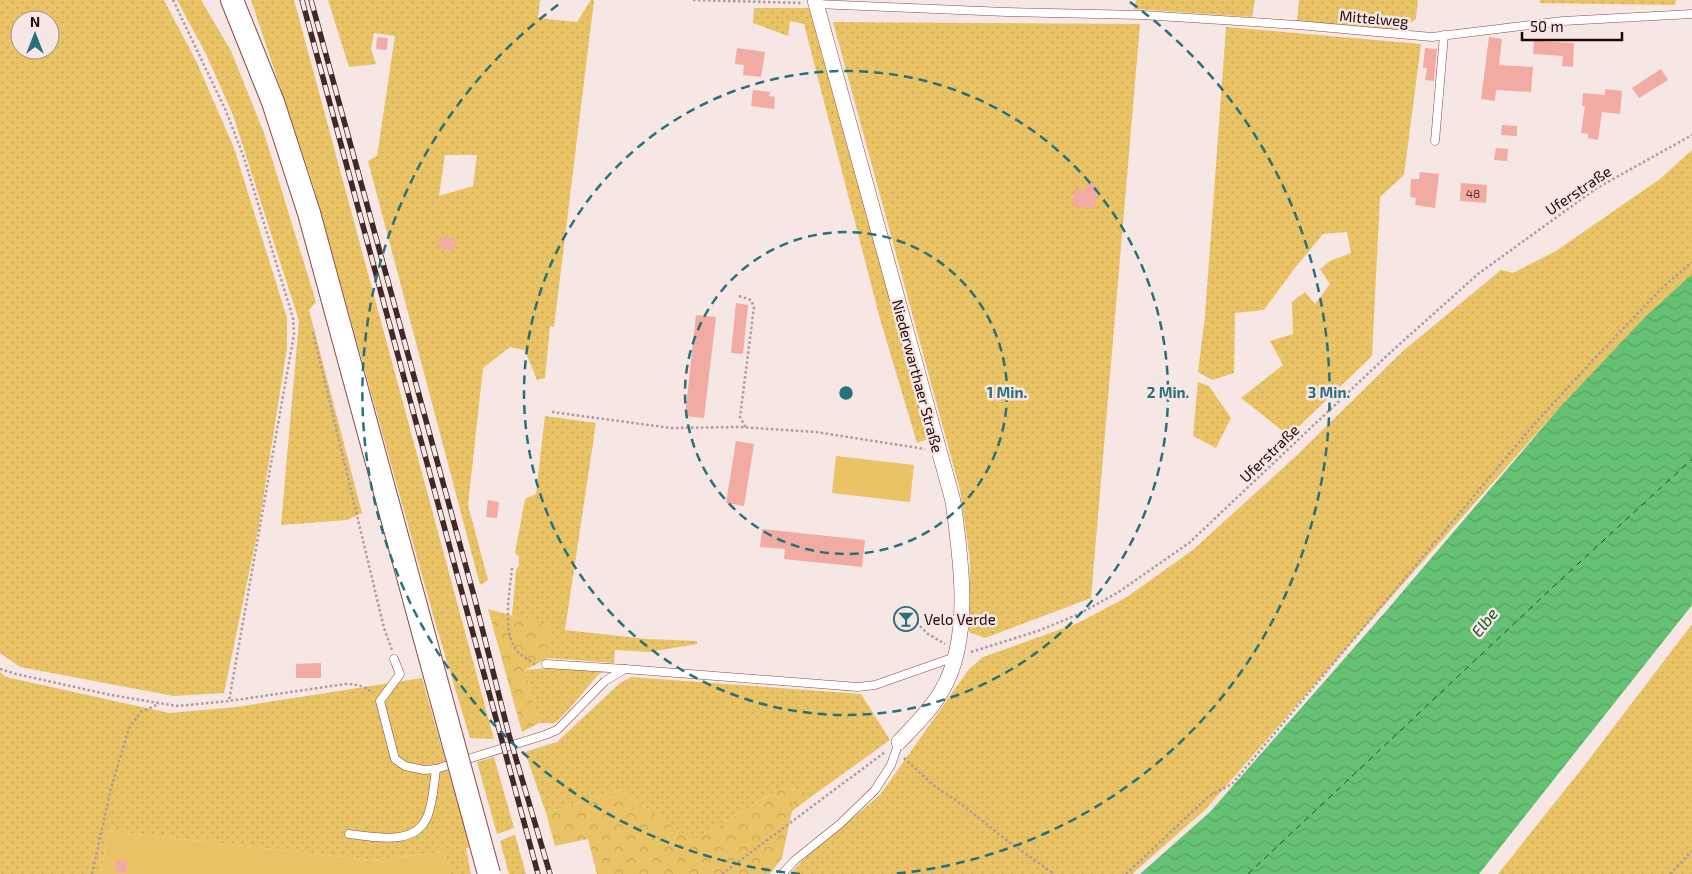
<svg xmlns="http://www.w3.org/2000/svg" width="1692" height="874" font-family="'Exo 2',sans-serif">
<style>
.grass{fill:url(#grass-dots);fill-rule:evenodd}
.forest{fill:url(#forest-crowns)}
.garden{fill:#e9c365}
.water{fill:url(#water-waves)}
.lines{fill:none;stroke-linecap:round;stroke-linejoin:round}
.ferry{stroke:#135523;stroke-width:1;stroke-dasharray:6 5;stroke-linecap:butt}
.building{fill:#f2aba2}
.service-casing{stroke:#8a4b44;stroke-width:9}
.minor-casing{stroke:#8a4b44;stroke-width:16}
.secondary-casing{stroke:#8a4b44;stroke-width:24}
.path{stroke:#af9c9a;stroke-width:2.5;stroke-dasharray:2.5 2.5;stroke-linecap:butt}
.service{stroke:#fff;stroke-width:8}
.minor{stroke:#fff;stroke-width:15}
.secondary{stroke:#fff;stroke-width:22}
.rail-casing{stroke:#402826;stroke-width:5.5}
.rail{stroke:#f6e6e4;stroke-width:4;stroke-dasharray:11;stroke-linecap:butt}
.secondary-bridge-casing{stroke:#8a4b44;stroke-width:24;stroke-linecap:butt}
.secondary-bridge{stroke:#fff;stroke-width:22}
.ring{fill:none;stroke:#28717a;stroke-width:2.5;stroke-dasharray:9 6}
.labels{text-anchor:middle;dominant-baseline:central;stroke-width:5;stroke-linejoin:round;paint-order:stroke}
.number-label{font-size:12px;fill:#56322e}
.street-label{font-size:15px;fill:#220907;stroke:#f6e6e4}
.poi-label{font-size:15px;fill:#220907;stroke:#f6e6e4;text-anchor:start}
.water-label{font-size:16px;font-style:italic;fill:#135523;stroke:#f6e6e4}
.centre{fill:#28717a;stroke:#f6e6e4;stroke-width:2.5}
.ring-label{font-size:15px;text-anchor:middle;font-weight:bold;fill:#28717a;stroke:#f6e6e4;stroke-width:5;stroke-linejoin:round;paint-order:stroke}
</style>
<defs>
<pattern id="grass-dots" width="8" height="8" patternUnits="userSpaceOnUse" patternTransform="scale(1.25)"><rect width="8" height="8" fill="#e9c365"/><path d="M2 2h.1M6 6h.1" fill="none" stroke="#c8a656" stroke-width="1.8" stroke-linecap="round"/></pattern>
<pattern id="forest-crowns" width="20" height="18" patternUnits="userSpaceOnUse" patternTransform="scale(1.25)"><rect width="20" height="18" fill="#e9c365"/><path d="M2 6a3 3 0 1 1 6 0M12 15a3 3 0 1 1 6 0" fill="none" stroke="#c8a656"/></pattern>
<pattern id="water-waves" width="16" height="10" patternUnits="userSpaceOnUse" patternTransform="scale(1.25)"><rect width="16" height="10" fill="#65c173"/><path d="M0 5q4-4 8 0t8 0" fill="none" stroke="#57a462"/></pattern>
</defs>
<rect width="100%" height="100%" fill="#f6e6e4"/>
<g class="grass">
<path d="M 0,0 L 164,0 L 197,63 L 234,148 L 287,318 L 287,348 L 259,525 L 224,693 L 174,696 L 20,667 L 0,653 ZM 20,20 L 50,20 L 50,50 L 20,50 Z"/>
<polygon points="177,0 201,0 231,51 264,133 316,302 309,310 362,513 347,520 281,525 299,321 233,115 206,54"/>
<polygon points="251,0 294,0 494,739 470,738 435,622 314,188"/>
<path d="M 328,0 L 540,0 L 538,18 L 577,22 L 591,0 L 594,0 L 554,327 L 550,326 L 545,378 L 537,380 L 525,350 L 510,347 L 483,368 L 468,505 L 488,580 L 480,585 L 368,161 L 377,156 L 395,36 L 374,33 L 371,49 L 376,64 L 349,67 ZM 445,155 L 477,155 L 473,186 L 439,196 Z"/>
<polygon points="1136,0 1255,0 1252,17 1134,9"/>
<polygon points="1299,0 1418,0 1416,19 1399,30 1297,22"/>
<polygon points="1540,0 1676,0 1675,5 1540,3"/>
<polygon points="754,8 809,8 928,439 917,443 880,319 804,24 790,21 788,36 753,23"/>
<polygon points="833,22 1140,24 1091,598 985,638 969,632 970,560 960,490"/>
<polygon points="1226,27 1421,44 1404,175 1380,197 1372,356 1289,436 1241,398 1283,365 1270,341 1293,334 1292,302 1305,292 1315,304 1330,284 1320,269 1330,261 1351,253 1347,232 1323,234 1294,269 1264,310 1235,313 1234,373 1212,380 1198,372 1205,316"/>
<polygon points="1692,150 1692,274 1646,316 1560,407 1401,586 1206,809 1132,874 790,874 804,859 880,795 969,669 983,657 1078,623 1127,597 1194,549 1296,456 1403,351 1501,270 1513,273 1556,251 1660,179"/>
<polygon points="1198,382 1209,386 1231,418 1216,448 1193,436"/>
<polygon points="545,416 596,423 565,630 647,639 697,641 697,644 649,652 615,650 614,663 548,658 549,626 512,616 516,570 519,566 519,557 515,553 525,499 536,494"/>
<polygon points="1692,624 1692,874 1498,874 1584,766"/>
<polygon points="548,668 598,669 605,671 598,675 569,709 555,723 539,723 525,670"/>
<polygon points="0,672 6,677 169,713 237,707 422,678 470,847 466,848 471,874 450,874 444,852 371,860 108,831 101,874 0,874"/>
<polygon points="631,677 861,694 890,740 815,794 783,787 693,841 620,790 546,813 525,752 557,742 620,683"/>
<polygon points="494,757 514,828 497,834 477,762"/>
<polygon points="514,835 515,835 526,874 509,874 500,841"/>
</g>
<g class="forest">
<polygon points="488,609 550,626 548,658 525,670 539,723 522,732"/>
<polygon points="783,787 815,794 792,811 782,858 770,874 597,874 588,839 555,846 546,813 620,790 693,841"/>
</g>
<g class="garden">
<polygon points="836,456 914,465 910,502 832,493"/>
<polygon points="108,831 371,860 444,852 450,874 101,874"/>
</g>
<polygon class="water" points="1692,274 1692,605 1479,874 1140,874 1210,812 1387,610 1560,407 1646,316"/>
<g class="lines">
<polyline class="ferry" points="1248,874 1554,586 1692,459"/>
</g>
<g class="building">
<polygon points="377,37 388,38 387,50 376,49"/>
<polygon points="1489,37 1502,39 1499,65 1533,67 1531,92 1496,90 1495,101 1481,99"/>
<polygon points="1534,41 1574,43 1573,67 1562,66 1563,56 1533,54"/>
<polygon points="737,48 765,52 761,77 743,75 744,65 735,64"/>
<polygon points="1425,48 1437,49 1434,81 1425,80 1427,68 1423,68"/>
<polygon points="1661,69 1668,80 1639,98 1632,88"/>
<polygon points="1605,89 1622,91 1620,114 1602,112 1598,140 1588,138 1588,134 1581,133 1585,106 1582,106 1583,93 1605,95"/>
<polygon points="753,90 770,92 769,96 775,97 774,109 751,106"/>
<polygon points="1502,125 1517,126 1517,136 1501,135"/>
<polygon points="1496,148 1508,149 1507,161 1494,160"/>
<polygon points="1420,172 1439,174 1435,208 1415,205 1416,198 1410,197 1411,179 1419,179"/>
<polygon points="1087,183 1097,184 1095,209 1072,206 1074,189 1086,191"/>
<polygon points="1461,183 1487,185 1486,203 1460,201"/>
<polygon points="440,236 456,239 454,251 438,248"/>
<polygon points="736,303 748,305 743,354 731,353"/>
<polygon points="696,315 716,317 704,418 685,416"/>
<polygon points="736,441 754,444 744,506 726,503"/>
<polygon points="488,500 499,502 497,518 486,517"/>
<polygon points="762,529 865,540 862,567 784,559 785,549 760,547"/>
<polygon points="321,663 321,678 296,678 296,664"/>
<polygon points="116,860 128,862 126,873 115,871"/>
</g>
<g class="lines">
<defs>
<g id="service">
<polyline points="816,4 1006,12 1142,15 1298,25 1432,37 1563,21 1692,14"/>
<polyline points="1435,141 1444,35"/>
<polyline points="394,659 400,674 380,701 395,759 405,766 424,770 436,769 545,735 557,730 605,681 625,669 858,687 875,685 955,657"/>
<polyline points="546,664 625,669"/>
<path d="M 349,834 C 375,837 416,847 428,815 C 433,801 434,784 436,769"/>
<polyline points="782,874 795,860 840,824 875,790 891,765 899,742"/>
</g>
<path id="minor" d="M 815,0 L 953,501 C 961,559 973,640 941,692 C 930,711 914,726 899,742"/>
<polyline id="secondary" points="232,0 273,102 309,213 425,639"/>
</defs>
<use href="#service" class="service-casing"/>
<use href="#minor" class="minor-casing"/>
<use href="#secondary" class="secondary-casing"/>
<g class="path">
<polyline points="173,0 226,111 244,158 293,318 294,334 229,701"/>
<polyline points="693,0 802,3"/>
<polyline points="739,296 751,300 754,307 740,417 746,428"/>
<polyline points="313,332 384,628 392,650"/>
<polyline points="552,412 671,428 739,427 816,432 925,449"/>
<path d="M 512,568 C 510,591 501,633 518,652 C 522,656 529,660 534,664 L 537,664"/>
<polyline points="913,619 928,634 945,644"/>
<polyline points="971,652 1038,631 1079,614 1117,593 1189,543 1392,351 1478,274 1597,188 1692,135"/>
<path d="M 0,669 L 16,674 L 111,695 L 177,706 L 229,701 L 345,684 C 357,684 364,686 373,693"/>
<polyline points="904,758 933,785 964,806 1005,839 1054,874"/>
<polyline points="92,874 111,788 129,728 141,712 159,704"/>
<polyline points="722,874 885,752"/>
<polyline points="1126,874 1209,796 1232,784 1531,428 1592,361 1662,288 1692,262"/>
<polyline points="1670,874 1692,851"/>
</g>
<use href="#service" class="service"/>
<use href="#minor" class="minor"/>
<use href="#secondary" class="secondary"/>
<defs>
<g id="rail">
<polyline points="302,0 538,874"/>
<polyline points="311,0 474,596 509,735 550,874"/>
</g>
</defs>
<use href="#rail" class="rail-casing"/>
<use href="#rail" class="rail"/>
<defs>
<polyline id="secondary-bridge" points="425,639 489,874"/>
</defs>
<use href="#secondary-bridge" class="secondary-bridge-casing"/>
<use href="#secondary-bridge" class="secondary-bridge"/>
</g>
<g class="ring">
<circle cx="846" cy="393" r="161"/>
<circle cx="846" cy="393" r="322"/>
<path d="M800 874A483 483 0 0 1 562 2M1130 2A483 483 0 0 1 892 874"/>
</g>
<defs>
<symbol id="bar-ring" viewBox="-11 -11 22 22"><circle r="9.5" fill="#f6e6e4" stroke="#28717a" stroke-width="1.5"/><path d="M-6-5H6L.8 .8V4.5H3.5V6h-7V4.5H-.8V.8Z" fill="#28717a"/></symbol>
</defs>
<g fill-rule="evenodd">
<use href="#bar-ring" x="892" y="605" width="28" height="28"/>
</g>
<g class="labels">
<g class="number-label">
<text x="1473" y="193">48</text>
</g>
<g class="street-label">
<text transform="translate(1374 18) rotate(5)">Mittelweg</text>
<text transform="translate(1578 190) rotate(-34)">Uferstraße</text>
<text transform="translate(918 376) rotate(75)">Niederwarthaer Straße</text>
<text transform="translate(1269 453) rotate(-44)">Uferstraße</text>
</g>
<g class="poi-label">
<text x="924" y="619">Velo Verde</text>
</g>
<g class="water-label">
<text transform="translate(1484 622) rotate(-52)">Elbe</text>
</g>
</g>
<circle cx="846" cy="393" r="8" class="centre"/>
<g class="ring-label">
<text x="1007" y="398">1 Min.</text>
<text x="1168" y="398">2 Min.</text>
<text x="1329" y="398">3 Min.</text>
</g>
<g transform="translate(35 35)"><circle r="24" fill="#f6e6e4" stroke="#a18e8c"/>
<path d="M0-4L9 19L0 12L-9 19Z" fill="#28717a"/>
<text y="-8" font-size="14" font-weight="bold" text-anchor="middle" fill="#220907">N</text>
</g>
<path d="M1522 32v8h100v-8" fill="none" stroke="#220907" stroke-width="2.5"/>
<text x="1530" y="32" font-size="15" fill="#220907" stroke="#f6e6e4" stroke-width="4" paint-order="stroke">50 m</text>
</svg>
